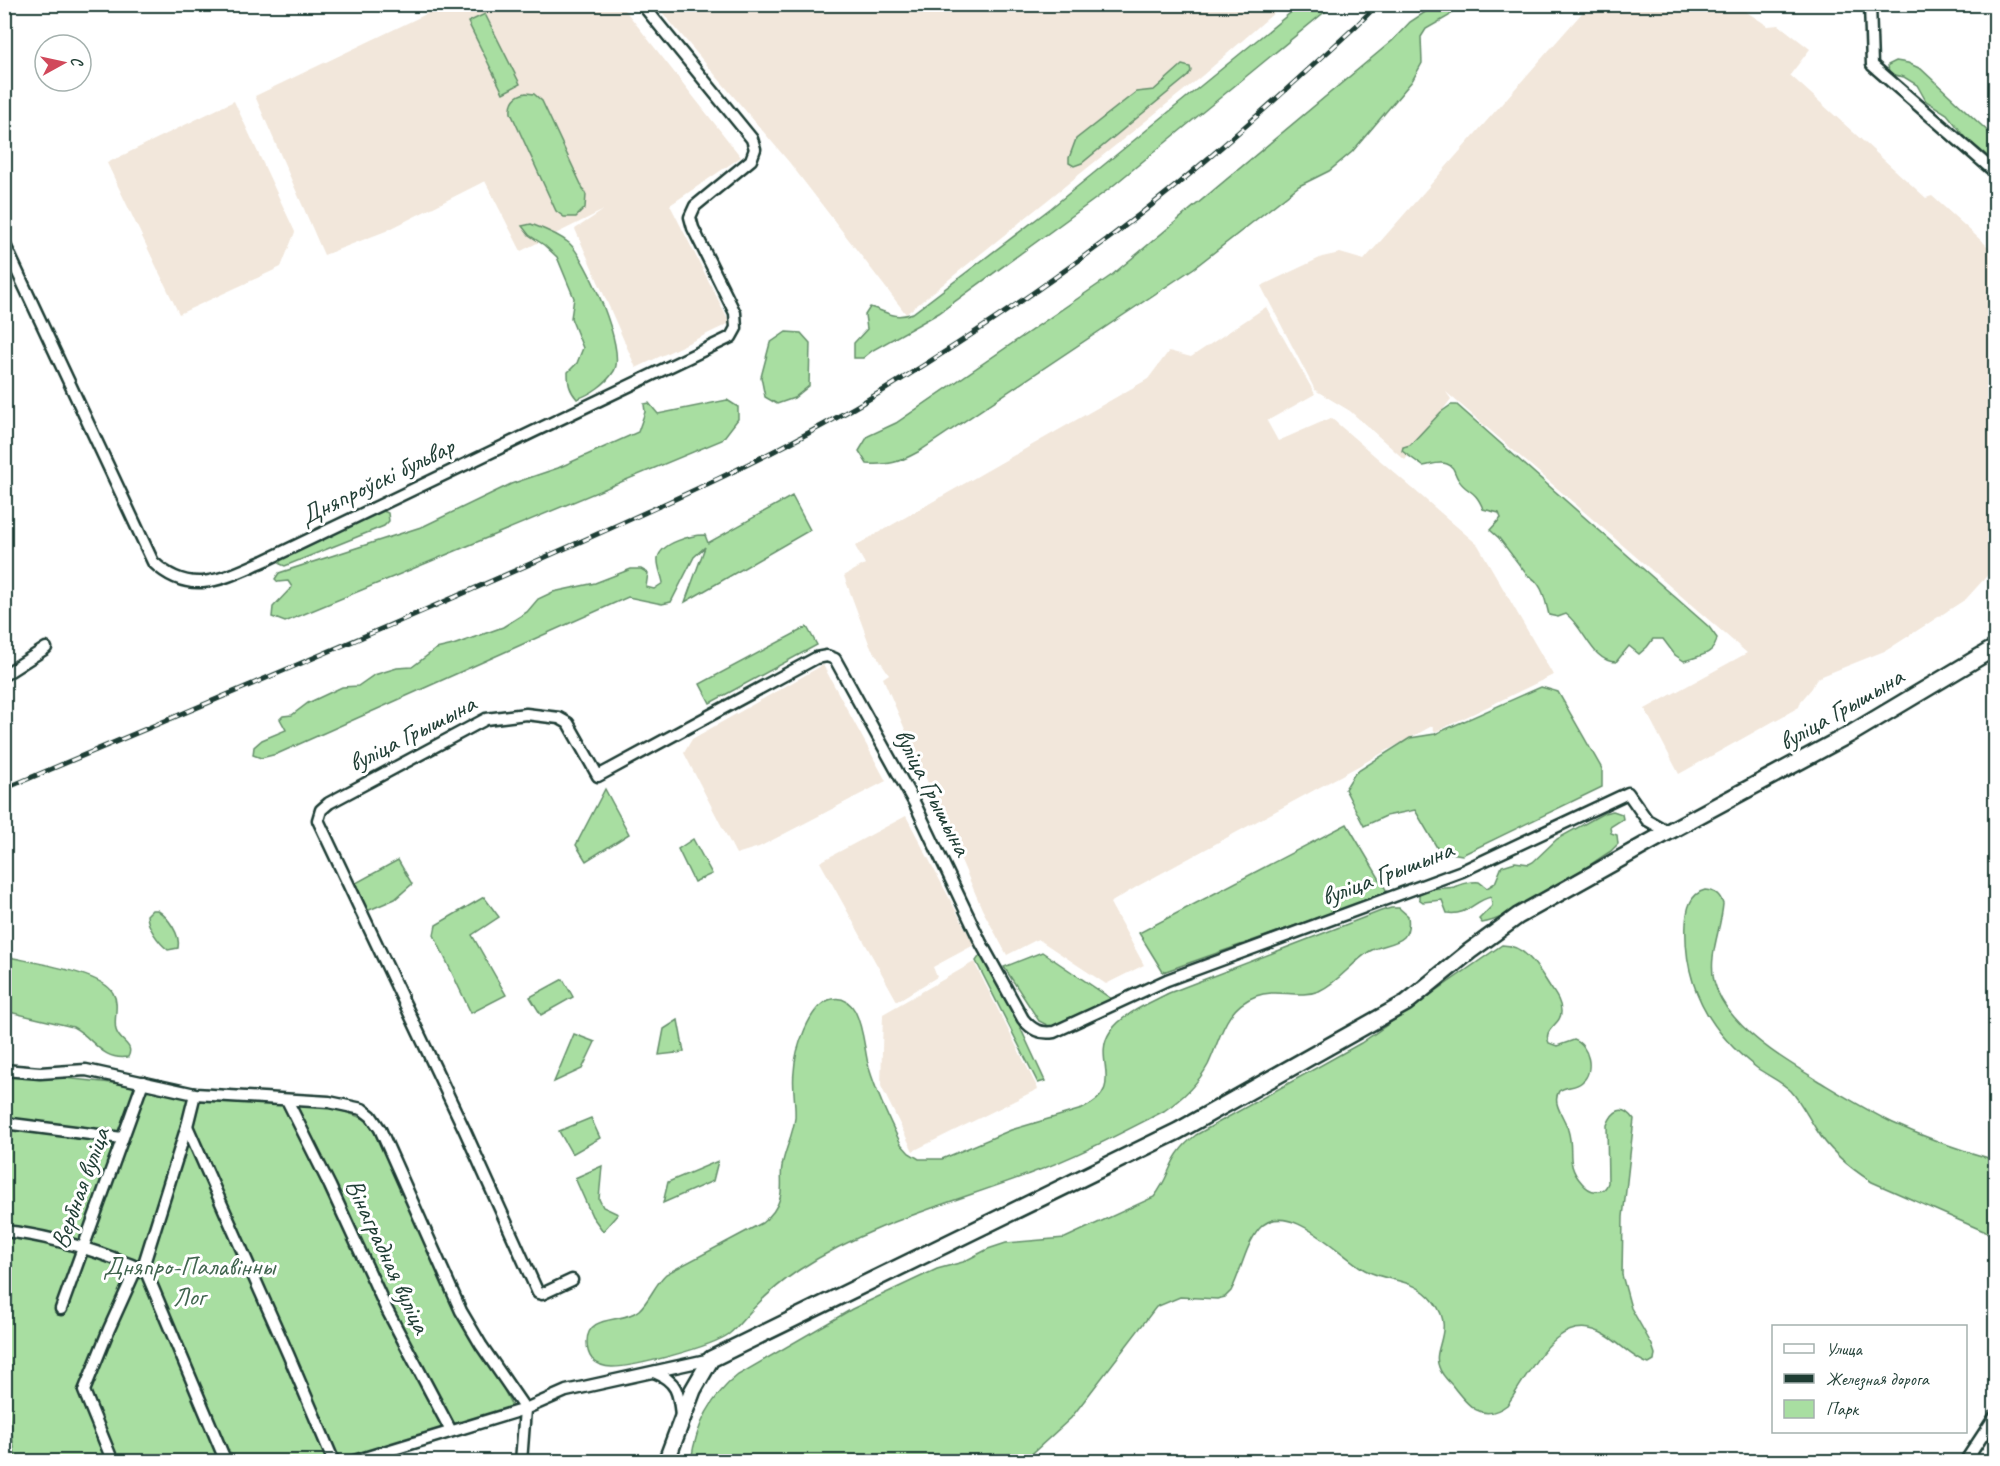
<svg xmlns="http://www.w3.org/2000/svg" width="2000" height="1466" font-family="Caveat,sans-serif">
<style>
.built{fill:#f2e7db}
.green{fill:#a8dea1;stroke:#648e6a;stroke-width:1.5}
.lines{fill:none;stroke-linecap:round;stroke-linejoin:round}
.street-casing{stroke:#1f3d34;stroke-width:15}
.secondary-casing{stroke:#1f3d34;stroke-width:20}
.street{stroke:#fff;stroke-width:10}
.secondary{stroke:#fff;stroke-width:15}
.rail-casing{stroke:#1f3d34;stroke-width:5}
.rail{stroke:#fff;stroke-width:3;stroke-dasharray:9;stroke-linecap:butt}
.labels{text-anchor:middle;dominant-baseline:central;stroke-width:6;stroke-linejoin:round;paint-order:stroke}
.street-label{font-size:26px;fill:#1f3d34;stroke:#fff}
.park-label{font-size:26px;fill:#41654f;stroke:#fff}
</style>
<rect width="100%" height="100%" fill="#fff"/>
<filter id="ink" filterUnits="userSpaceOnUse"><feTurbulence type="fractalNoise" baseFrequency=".0167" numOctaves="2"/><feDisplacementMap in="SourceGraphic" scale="12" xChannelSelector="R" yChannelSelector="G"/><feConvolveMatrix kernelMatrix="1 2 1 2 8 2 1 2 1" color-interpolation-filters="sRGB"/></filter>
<g filter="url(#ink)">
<g class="built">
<polygon points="469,4 621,5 741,157 670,205 730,323 636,368 575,229 604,210 521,251 485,181 386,231 324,255 255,96 445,5 457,5 460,8"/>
<polygon points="656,5 1283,5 1203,75 906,314 789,162"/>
<polygon points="1589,5 1736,5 1768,26 1779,25 1810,49 1790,75 1926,198 1932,196 1995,253 1995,567 1966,599 1887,650 1817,678 1812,688 1801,701 1799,707 1679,774 1645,709 1747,653 1446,392 1451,399 1405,460 1350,411 1315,390 1261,286 1322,257 1340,253 1364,260"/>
<polygon points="234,101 295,232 281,267 179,314 107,163"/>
<polygon points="1266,307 1315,394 1267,421 1278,441 1331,418 1478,545 1553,675 1435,732 1432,726 1138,886 1110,903 1144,965 1106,984 1038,939 1007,955 982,909 883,678 889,674 870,646 844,576 865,564 855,546 1148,379 1169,351 1191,357"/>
<polygon points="823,665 886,781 759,847 736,854 684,753 692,739"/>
<polygon points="906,816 974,945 933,967 937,977 897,1001 820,862"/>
<polygon points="974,962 1038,1089 913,1151 881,1086 883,1014"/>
</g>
<g class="green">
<path d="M 1300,5 L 1333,5 L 1109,189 L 939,313 L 873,350 L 863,358 L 854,358 L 854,343 L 867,329 L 865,315 L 870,307 C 888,312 893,320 913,313 L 1051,208 Z"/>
<path d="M 1436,5 L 1455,5 L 1454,10 L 1449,16 L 1426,29 L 1421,37 L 1422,63 L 1412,81 L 1352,152 L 1329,171 L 1299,186 L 1194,268 L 918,452 C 898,463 889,465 867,464 L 859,451 L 868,436 L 896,423 L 1112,275 L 1392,41 L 1410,22 Z"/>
<polygon points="485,14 520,84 503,93 468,22"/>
<polygon points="1896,61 1908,63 1921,69 1995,138 1995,162 1967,139 1947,114 1926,101 1917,85 1904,77 1889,74 1888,65"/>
<polygon points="1182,65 1190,67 1191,71 1188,76 1082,163 1074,166 1069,163 1069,158 1076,139 1136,92 1154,90"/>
<path d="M 526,93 L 534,94 L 542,101 L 586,195 L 585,208 L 576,217 L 564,217 L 556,211 L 511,113 C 510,102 515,95 526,93 Z"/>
<path d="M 531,224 C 544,229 558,234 569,243 C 586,258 627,350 614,371 C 606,384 591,394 577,399 C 569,390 568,383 568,372 L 577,363 L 583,348 L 571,318 L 574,298 L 557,257 L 544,245 L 529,235 L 522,226 Z"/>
<polygon points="786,332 801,333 810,343 809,386 794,398 777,404 765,397 761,377 770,343"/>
<polygon points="727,400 738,407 738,419 722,440 285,622 272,617 273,607 292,587 288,581 278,582 275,579 279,573 424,526 511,484 558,468 638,432 645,412 644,404 649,403 658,414"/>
<path d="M 1451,405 L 1457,405 L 1709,627 L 1717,638 C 1715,655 1698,656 1684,661 L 1675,655 L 1663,639 L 1653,639 L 1647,647 L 1639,654 L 1629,646 L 1616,662 C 1592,662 1585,628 1566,614 L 1558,617 L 1549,615 C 1545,600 1543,582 1527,575 L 1499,538 L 1490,530 L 1501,518 L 1499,513 L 1483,509 C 1475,488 1466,493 1458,479 C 1454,473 1455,467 1447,464 C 1439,461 1431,465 1423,466 L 1402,451 L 1403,447 L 1410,445 L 1441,412 Z"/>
<path d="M 792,496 L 810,530 L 685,602 L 705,547 L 694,557 L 671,602 L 662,604 L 628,597 L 277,754 L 261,758 L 253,755 L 254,747 L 262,740 L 286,730 L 280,719 L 283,716 L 292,715 L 308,703 L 342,687 L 358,686 L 374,675 L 397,668 L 412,667 L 436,649 L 453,645 L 503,627 L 527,612 L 538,599 L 553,592 L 595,583 L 631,569 L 641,569 L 648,573 L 646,587 L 654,589 L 663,583 C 662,576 657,566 658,558 C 661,543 691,535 705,535 L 708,543 Z"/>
<polygon points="381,510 388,513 389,521 384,526 285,566 280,564 279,557"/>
<polygon points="807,627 817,645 710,703 700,684"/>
<polygon points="1541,687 1558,692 1602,769 1602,787 1462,855 1439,851 1415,810 1386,816 1364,826 1345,789 1355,773 1410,738 1435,734"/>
<polygon points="605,789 629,834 586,861 576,845"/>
<path d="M 1613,811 L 1622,814 L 1623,819 L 1610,827 L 1611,833 L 1617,835 L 1618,844 L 1611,851 C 1578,872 1518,917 1482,923 L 1479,919 L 1492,906 L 1491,897 C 1473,901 1468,916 1447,913 L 1442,900 L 1423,902 L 1419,899 L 1419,894 C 1429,885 1443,890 1454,887 C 1463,884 1469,881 1479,882 L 1487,888 L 1495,883 L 1502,866 L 1515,862 L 1529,864 L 1533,862 L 1557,839 L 1604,813 Z"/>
<polygon points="1347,824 1388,893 1163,972 1139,933"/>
<polygon points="693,839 712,874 694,882 678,849"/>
<polygon points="398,860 412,884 395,899 367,911 356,883"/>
<path d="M 1705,890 C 1715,891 1720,894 1723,904 C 1721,930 1708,955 1714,981 C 1717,993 1725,1007 1734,1017 C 1756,1043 1788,1062 1817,1080 C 1842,1095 1866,1110 1893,1123 C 1926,1138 1960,1150 1995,1160 L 1995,1236 L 1872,1182 C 1850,1168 1830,1152 1816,1129 C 1808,1117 1801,1102 1791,1091 C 1781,1081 1768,1076 1757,1068 C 1708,1031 1683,984 1686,923 C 1687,909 1690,894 1705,890 Z"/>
<polygon points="484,897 499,917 472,935 506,995 471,1013 434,935 436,925"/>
<path d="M 1391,908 L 1399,908 L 1408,916 C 1409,923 1409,931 1404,937 C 1396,945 1380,945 1370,951 C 1352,962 1339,982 1319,991 C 1299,999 1276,988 1256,996 C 1224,1008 1221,1038 1208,1065 C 1197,1085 1182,1099 1164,1111 C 1119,1134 1076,1157 1029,1174 C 951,1203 869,1224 799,1270 C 781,1282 766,1295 751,1311 C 744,1318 737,1328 729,1334 C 711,1347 635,1367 612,1367 C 605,1367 597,1364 592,1359 C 588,1354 587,1348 587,1342 C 587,1313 623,1324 639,1310 C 650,1300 655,1284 666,1274 L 762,1223 C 771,1216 777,1209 780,1198 C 783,1187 780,1176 782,1166 C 785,1149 793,1135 795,1118 C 796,1103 792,1087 794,1072 C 795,1051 809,1004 832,999 C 842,997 850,1002 855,1011 C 864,1029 864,1049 869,1068 C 877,1094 889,1120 901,1144 L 909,1153 L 919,1159 L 942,1159 L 1011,1130 L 1082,1109 C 1128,1088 1091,1060 1110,1032 C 1123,1013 1150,1003 1169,993 L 1381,911 Z"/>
<path d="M 152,910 L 157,910 C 168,917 181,935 178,948 L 168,950 C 159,943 147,927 147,915 Z"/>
<path d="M 1502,945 C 1526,945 1538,968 1549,985 C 1554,993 1561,1001 1561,1011 C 1562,1025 1542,1028 1549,1043 L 1557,1046 L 1574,1040 C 1589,1045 1595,1071 1582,1082 C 1576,1088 1566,1086 1559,1091 C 1551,1104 1565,1117 1568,1130 C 1575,1152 1564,1163 1582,1183 C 1586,1188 1592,1192 1598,1191 C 1604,1191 1606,1188 1608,1183 L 1607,1125 C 1613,1110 1623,1104 1634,1119 L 1623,1217 L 1622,1275 L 1631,1308 L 1652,1345 L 1655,1354 L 1654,1361 L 1649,1364 C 1633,1359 1621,1344 1607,1336 C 1557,1305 1531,1373 1507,1405 C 1482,1424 1467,1405 1452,1385 C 1447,1380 1441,1374 1439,1367 C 1431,1348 1456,1330 1434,1302 C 1415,1277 1389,1283 1365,1270 C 1341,1257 1287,1196 1259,1229 C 1245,1246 1241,1272 1231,1291 L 1225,1297 L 1217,1299 L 1180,1297 L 1156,1307 L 1071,1418 L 1024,1461 L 691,1461 C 696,1426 710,1397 738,1375 L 852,1309 L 937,1269 L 963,1262 L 988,1249 L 1006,1243 L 1065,1238 L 1154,1197 C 1173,1173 1167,1157 1196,1135 L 1361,1043 Z"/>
<polygon points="1042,952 1113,1000 1053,1028 1039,1021 1004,967"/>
<polygon points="981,954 988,958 1045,1081 1038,1083 976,961"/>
<path d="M 5,956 C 29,962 102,972 113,993 C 120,1005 113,1018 116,1030 C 119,1042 135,1044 128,1057 C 101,1061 93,1037 73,1027 L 5,1011 Z"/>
<polygon points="563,979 573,997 541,1015 530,997"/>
<polygon points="678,1020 684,1052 659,1055 664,1029"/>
<polygon points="574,1034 595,1042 582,1069 554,1082"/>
<polygon points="4,1072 132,1085 215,1101 334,1108 368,1120 513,1408 336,1461 16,1461 4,1382"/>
<polygon points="591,1118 600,1138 572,1154 559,1131"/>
<polygon points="718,1161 713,1181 663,1203 668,1182"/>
<polygon points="602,1166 599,1199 603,1207 618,1214 603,1231 592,1216 575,1178"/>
</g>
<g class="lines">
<defs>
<g id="street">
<polyline points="1870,4 1872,65 1996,173"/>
<path d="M 4,243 L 153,562 C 191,598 224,578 264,561 L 731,337 L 736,328 L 735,313 L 693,228 L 690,217 L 695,206 L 751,160 L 755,149 L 752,139 L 642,4"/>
<polyline points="4,675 46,648"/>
<polyline points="4,1070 40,1073 86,1070 195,1094 329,1102 362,1109 371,1116 380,1129 461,1311 481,1345 525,1409 521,1462"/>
<polyline points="287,1100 330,1186 386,1308 451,1431"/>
<polyline points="4,1123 122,1138"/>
<polyline points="187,1126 288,1354 334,1462"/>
<path d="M 4,1231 C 43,1235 78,1245 113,1258 C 125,1263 137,1265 147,1274 L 226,1462"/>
<polyline points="142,1270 187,1126 195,1094"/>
<path d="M 572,1280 L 542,1294 L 538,1293 L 465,1131 L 318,820 L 321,810 L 329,803 L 486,719 L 526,714 L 559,718 L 568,723 L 598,776 L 816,658 L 827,656 L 835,659 L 915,804 L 981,943 L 1023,1019 C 1032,1030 1040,1034 1054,1032 L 1167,980 L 1462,871 L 1628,793 L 1647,820 L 1668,832"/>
<polyline points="61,1309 143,1082"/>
<path d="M 654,1372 C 677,1381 679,1393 681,1416"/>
<polyline points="113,1462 84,1391 109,1329 137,1267"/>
<polyline points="351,1462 525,1409 566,1391 711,1359"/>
<polyline points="1965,1462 1996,1415"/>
</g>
<polyline id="secondary" points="666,1462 693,1390 711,1359 1178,1131 1406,1003 1470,951 1518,916 1668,832 1852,733 1996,647"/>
</defs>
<use href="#street" class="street-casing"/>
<use href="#secondary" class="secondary-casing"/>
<use href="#street" class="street"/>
<use href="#secondary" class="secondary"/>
<defs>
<path id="rail" d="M 4,789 C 183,713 362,639 539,560 C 656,508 774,457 884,390 C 993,323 1107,245 1204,162 C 1256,118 1306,72 1356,26 L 1378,4"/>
</defs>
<use href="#rail" class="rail-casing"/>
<use href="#rail" class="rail"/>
</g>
</g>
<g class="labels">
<g class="street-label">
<text transform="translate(377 481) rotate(-26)">Дняпроўскі бульвар</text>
<text transform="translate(1841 709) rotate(-30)">вуліца Грышына</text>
<text transform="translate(412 733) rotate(-27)">вуліца Грышына</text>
<text transform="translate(933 792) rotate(63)">вуліца Грышына</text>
<text transform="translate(1387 873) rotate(-21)">вуліца Грышына</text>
<text transform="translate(80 1188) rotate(-70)">Вербная вуліца</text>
<text transform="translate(388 1256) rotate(65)">Вінаградная вуліца</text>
</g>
<g class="park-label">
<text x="189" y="1266">Дняпро-Палавінны<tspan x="189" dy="30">Лог</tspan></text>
</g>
</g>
<rect width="2000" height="1466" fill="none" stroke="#fff" stroke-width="24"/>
<rect x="12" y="12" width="1976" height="1442" fill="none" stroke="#1f3d34" stroke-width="2" filter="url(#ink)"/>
<rect x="1772" y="1325" width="195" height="108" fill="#ffffff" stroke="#a5b1ae" stroke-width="1.5"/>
<rect x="1784" y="1344" width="30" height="9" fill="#ffffff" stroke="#a5b1ae" stroke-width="1.5"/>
<text x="1826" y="1355" font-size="18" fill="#1f3d34">Улица</text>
<rect x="1784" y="1374" width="30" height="9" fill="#1f3d34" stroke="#a5b1ae" stroke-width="1.5"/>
<text x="1826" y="1385" font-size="18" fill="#1f3d34">Железная дорога</text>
<rect x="1784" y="1400" width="30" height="18" fill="#a8dea1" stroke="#a5b1ae" stroke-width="1.5"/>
<text x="1826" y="1415" font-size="18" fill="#1f3d34">Парк</text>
<g transform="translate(63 63) rotate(82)"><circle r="28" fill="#ffffff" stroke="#a5b1ae" stroke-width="1.5"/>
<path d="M0-4.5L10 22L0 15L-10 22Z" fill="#d1495b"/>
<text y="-9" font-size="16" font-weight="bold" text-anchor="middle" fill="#1f3d34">С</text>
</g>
</svg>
